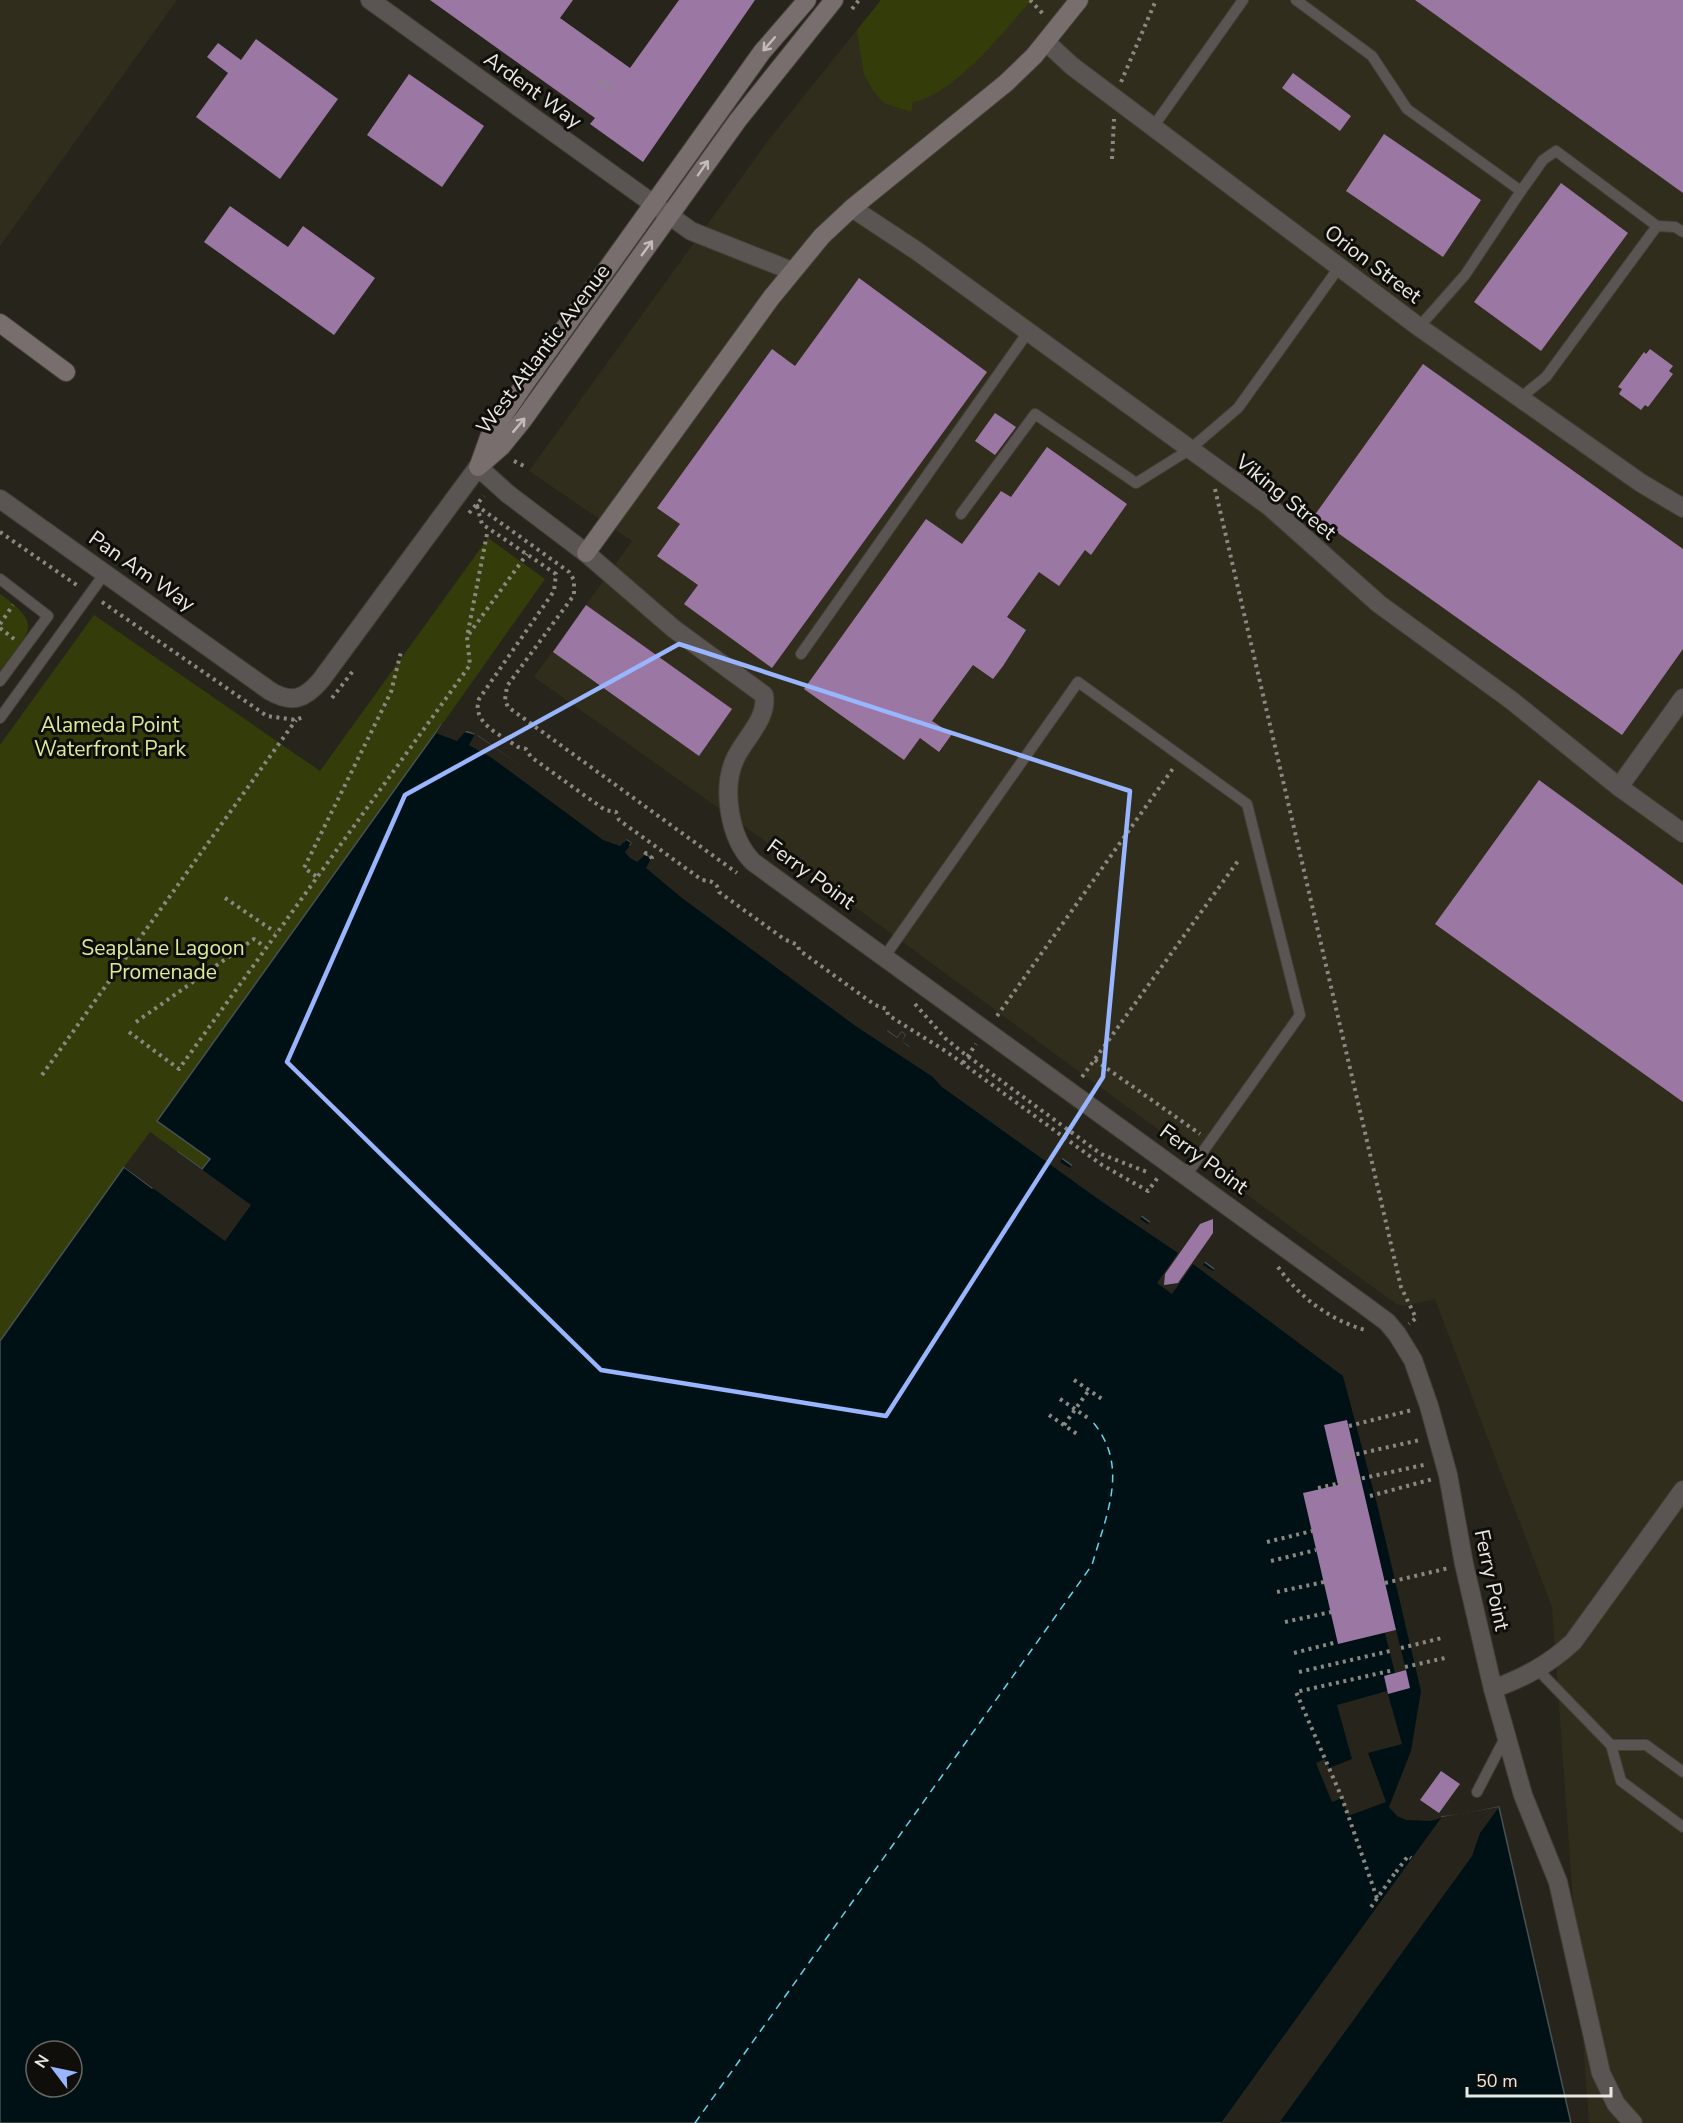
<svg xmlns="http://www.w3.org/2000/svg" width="1683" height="2123" font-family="'Nunito Sans',sans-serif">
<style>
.built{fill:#312d1d}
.green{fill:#343d0a}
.water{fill:#001116;stroke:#465253;stroke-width:1.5;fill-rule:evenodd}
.pier{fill:#27251b}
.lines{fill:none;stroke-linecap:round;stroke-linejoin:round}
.ferry{stroke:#65d6ed;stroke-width:1.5;stroke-dasharray:8 6;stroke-linecap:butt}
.building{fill:#9b78a4}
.lane-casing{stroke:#424037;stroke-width:12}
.street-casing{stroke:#424037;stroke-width:20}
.secondary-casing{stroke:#424037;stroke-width:20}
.path{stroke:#8a8881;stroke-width:4;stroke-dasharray:3 4.5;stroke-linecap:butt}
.lane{stroke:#5a5453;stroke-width:10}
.street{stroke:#5a5453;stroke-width:18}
.secondary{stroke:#786e6d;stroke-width:18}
.oneway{stroke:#c2bdb9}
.marked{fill:none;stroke:#98b5fd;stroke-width:4.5;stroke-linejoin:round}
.labels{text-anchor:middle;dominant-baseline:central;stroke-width:6;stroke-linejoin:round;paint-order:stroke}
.street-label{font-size:21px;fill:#eae8e2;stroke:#0f0e0a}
.park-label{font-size:21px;fill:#d9ec9a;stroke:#0f0e0a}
</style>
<rect width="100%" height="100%" fill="#27251b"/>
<g class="built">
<polygon points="0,0 177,0 0,246"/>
<polygon points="881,0 1683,0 1683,2123 1589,2123 1552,1607 1435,1299 1405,1306 1396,1304 765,841 534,677 632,541 529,471 767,142"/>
</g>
<g class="green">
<path d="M 881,0 L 1031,0 C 1006,30 951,97 913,102 L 911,112 L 884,103 L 875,93 L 864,75 L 857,30 Z"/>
<polygon points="488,538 545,579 436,733 214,1178 150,1132 124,1167 191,1216 56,1262 0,1341 0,745 94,615 320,771"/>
<path d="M 0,594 C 46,627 28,632 0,671 Z"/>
</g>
<path class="water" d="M 441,725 L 475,734 L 624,841 L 626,839 L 632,843 L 630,845 L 652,858 L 651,860 L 897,1038 L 902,1032 L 905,1035 L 901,1041 L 909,1047 L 1353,1370 L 1434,1720 L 1406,1803 C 1426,1828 1472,1812 1499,1807 L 1571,2123 L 0,2123 L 0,1341 L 124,1167 L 152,1188 L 178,1152 L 202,1169 L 210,1159 L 157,1121 ZM 36,2051 L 72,2051 L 72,2087 L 36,2087 Z"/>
<g class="pier">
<polygon points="443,722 460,724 477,732 478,736 624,837 628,836 634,844 654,855 655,859 888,1028 887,1031 897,1038 902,1032 905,1035 902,1041 909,1047 911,1045 1064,1156 1060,1162 1070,1168 1074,1163 1143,1213 1140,1219 1148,1224 1152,1220 1207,1259 1203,1265 1213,1271 1216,1266 1355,1369 1398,1543 1437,1719 1434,1763 1425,1788 1410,1803 1414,1808 1425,1806 1442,1817 1499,1807 1480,1833 1472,1856 1279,2123 1221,2123 1441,1818 1431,1821 1406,1820 1397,1816 1389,1807 1411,1751 1421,1691 1377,1504 1343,1376 1193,1264 1172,1294 1157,1283 1178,1253 1101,1201 942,1087 933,1077 857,1027 682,898 646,868 652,857 646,854 637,862 630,858 625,852 632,843 627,839 620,846 603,840 492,758 469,745 475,734 467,730 457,741 436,733"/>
<polygon points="175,1150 251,1205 225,1241 124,1167 125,1165 151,1184"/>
<polygon points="1396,1630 1406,1670 1395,1673 1385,1633"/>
<polygon points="1387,1691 1402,1744 1368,1753 1386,1802 1348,1816 1342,1798 1332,1802 1316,1763 1325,1759 1329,1768 1352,1759 1337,1705"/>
</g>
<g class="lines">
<path class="ferry" d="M 695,2123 L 1092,1565 C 1106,1515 1131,1465 1091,1420"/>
</g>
<g class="building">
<polygon points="430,0 573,0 560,18 630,68 679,0 755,0 643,162 590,124 595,118"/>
<polygon points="1415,0 1683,0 1683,193"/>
<polygon points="256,39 338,99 280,179 196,117 228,73 207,57 218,43 241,60"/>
<polygon points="1293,73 1351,116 1340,131 1282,88"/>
<polygon points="409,74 484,126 442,187 367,135"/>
<polygon points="1384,134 1481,200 1443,257 1346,191"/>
<polygon points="1561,183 1628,233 1541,351 1474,302"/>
<polygon points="230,206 288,247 303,226 375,278 334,335 204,242"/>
<polygon points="859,278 987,372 772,668 684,604 698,585 657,556 680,524 657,508 772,349 795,366"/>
<polygon points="1650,349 1673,366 1669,371 1673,374 1648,407 1645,405 1641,410 1619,394 1622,389 1618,387 1644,352 1646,354"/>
<polygon points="1423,364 1683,549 1683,649 1622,735 1314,516"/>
<polygon points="995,413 1016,427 995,455 975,441"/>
<polygon points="1047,447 1127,504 1091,555 1085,550 1059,586 1039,572 1007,617 1026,630 1003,666 993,679 973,665 932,721 952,734 939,752 920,738 904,760 804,689 926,519 962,544 1001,491 1011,497"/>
<polygon points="586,605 732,709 699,756 553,652"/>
<polygon points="1539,780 1683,885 1683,1102 1435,924"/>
<polygon points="1213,1219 1213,1233 1178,1283 1164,1285 1165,1274 1200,1224"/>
<polygon points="1347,1420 1396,1630 1338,1644 1303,1493 1338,1485 1324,1425"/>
<polygon points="1406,1670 1410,1688 1388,1694 1384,1676"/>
<polygon points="1441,1771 1460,1784 1439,1813 1420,1800"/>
</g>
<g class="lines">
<defs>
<g id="lane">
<polyline points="1296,0 1372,56 1407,109 1521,191 1465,275 1419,327"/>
<polyline points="1153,127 1243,0"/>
<polyline points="1657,226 1675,227 1683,232"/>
<polyline points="1520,398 1546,377 1657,226 1556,151 1543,160 1521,191"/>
<polyline points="961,514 1035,414 1136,483 1189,450 1238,408 1340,266"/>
<polyline points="0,579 48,616 0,681"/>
<polyline points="801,654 1028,332"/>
<polyline points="0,718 105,573"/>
<polyline points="885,956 1078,682 1247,804 1300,1015 1187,1174"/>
<polyline points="1538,1670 1611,1745 1621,1781 1683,1827"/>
<polyline points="1611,1745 1646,1745 1683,1772"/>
<polyline points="1477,1792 1506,1736"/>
</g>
<g id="street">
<polyline points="370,0 691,231 792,271"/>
<polyline points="1046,42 1072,66 1419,327 1641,483 1683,508"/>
<polyline points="852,208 917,251 1270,507 1379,604 1511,700 1619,787 1683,833"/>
<path d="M 0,499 L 270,691 C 292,704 305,699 321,680 L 478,467 L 508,494 L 586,553 L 674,629 L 764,695 C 768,718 746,737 736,757 C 721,787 729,838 753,862 L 1364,1305 L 1387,1322 L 1397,1334 L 1413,1360 L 1429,1406 L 1448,1475 L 1464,1564 L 1493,1689 L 1523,1795 L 1558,1882 L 1601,2073 L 1616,2104 L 1633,2123"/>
<polyline points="1619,787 1683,698"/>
<path d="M 1493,1689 C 1525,1677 1548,1665 1573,1642 L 1683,1490"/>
</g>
<g id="secondary">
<polyline points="0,323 66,372"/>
<polyline points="479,465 489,437 524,385 762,52 807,0"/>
<polyline points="478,467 501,447 523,420 738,120 834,0"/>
<polyline points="586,553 771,298 822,236 852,208 1006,83 1034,56 1079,0"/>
</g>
</defs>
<use href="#lane" class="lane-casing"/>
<use href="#street" class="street-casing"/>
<use href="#secondary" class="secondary-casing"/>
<g class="path">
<polyline points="1030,0 1044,15"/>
<polyline points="852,9 859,0"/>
<polyline points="600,80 614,91"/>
<polyline points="1121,82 1156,0"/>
<polyline points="1112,159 1114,119"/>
<polyline points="514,461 524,466"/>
<polyline points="1215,489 1401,1287 1416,1318 1409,1324"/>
<polyline points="476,505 569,572 574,580 574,595 507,686 505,700 508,707 737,873"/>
<path d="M 477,506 L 482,524 L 556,574 L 554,591 L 479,699 C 471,723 501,735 518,747 L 526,749 L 531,757 L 605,810 L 616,812 L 619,820 L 702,880 C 712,881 717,882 719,892 L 784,939 L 798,945 L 799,950 L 875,1005 L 887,1009 L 888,1015 L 947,1052 L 1102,1165 L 1148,1191 L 1159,1176"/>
<polyline points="469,513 484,496"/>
<polyline points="0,532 78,586"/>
<polyline points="102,602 267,716 296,720 303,717"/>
<polyline points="0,624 13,605"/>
<polyline points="0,628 14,639"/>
<polyline points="469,634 527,554"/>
<polyline points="332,698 353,671"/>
<polyline points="645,855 646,853 652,858 651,860"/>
<polyline points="316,876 304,868 391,692 401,652"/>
<polyline points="225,898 275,932"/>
<polyline points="915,1004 945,1038 962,1052 1101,1154 1147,1172"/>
<polyline points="997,1016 1174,767"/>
<polyline points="136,1022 254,939 265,947"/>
<polyline points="129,1032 179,1069 470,665 467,637 487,534"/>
<polyline points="1095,1060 1200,1134"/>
<polyline points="963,1063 976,1044"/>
<polyline points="42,1075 296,720"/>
<polyline points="1082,1077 1238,861"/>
<path d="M 1278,1267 C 1299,1297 1330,1320 1365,1330"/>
<polyline points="1074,1380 1105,1401"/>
<polyline points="1060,1399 1091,1420"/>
<polyline points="1049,1415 1080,1436"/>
<polyline points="1064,1425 1089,1390"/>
<polyline points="1349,1426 1412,1410"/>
<polyline points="1343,1455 1344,1457 1420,1440"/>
<polyline points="1318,1488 1428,1464"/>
<polyline points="1370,1496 1433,1479"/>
<polyline points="1267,1542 1312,1531"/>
<polyline points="1271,1561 1316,1550"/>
<polyline points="1385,1583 1449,1568"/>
<polyline points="1277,1592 1324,1582"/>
<polyline points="1285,1622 1331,1612"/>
<polyline points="1401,1648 1442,1638"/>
<polyline points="1294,1653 1337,1642"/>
<polyline points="1405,1667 1445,1658"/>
<polyline points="1299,1672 1390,1651"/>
<polyline points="1396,1872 1408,1856 1411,1858"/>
<polyline points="1377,1898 1342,1798 1296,1692 1394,1670"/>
<polyline points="1371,1907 1397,1870"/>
</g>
<use href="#lane" class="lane"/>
<use href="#street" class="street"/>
<use href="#secondary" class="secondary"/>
</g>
<defs><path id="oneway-shaft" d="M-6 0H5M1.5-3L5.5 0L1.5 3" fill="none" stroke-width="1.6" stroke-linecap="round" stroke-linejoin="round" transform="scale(1.5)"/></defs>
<g class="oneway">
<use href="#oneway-shaft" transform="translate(769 44) rotate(131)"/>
<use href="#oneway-shaft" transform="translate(703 168) rotate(-55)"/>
<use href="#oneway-shaft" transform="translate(647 248) rotate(-54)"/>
<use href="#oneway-shaft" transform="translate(519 425) rotate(-50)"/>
</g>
<path class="marked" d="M 679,644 L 1130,791 L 1103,1077 L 886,1416 L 601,1370 L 287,1062 L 405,795 Z"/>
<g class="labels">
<g class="street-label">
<text transform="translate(533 90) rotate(36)">Ardent Way</text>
<text transform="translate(1373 264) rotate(37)">Orion Street</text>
<text transform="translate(543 349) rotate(-53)">West Atlantic Avenue</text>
<text transform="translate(1286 497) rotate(39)">Viking Street</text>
<text transform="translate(142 571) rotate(35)">Pan Am Way</text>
<text transform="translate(811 874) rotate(36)">Ferry Point</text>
<text transform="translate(1204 1159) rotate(36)">Ferry Point</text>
<text transform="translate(1492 1580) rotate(78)">Ferry Point</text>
</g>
<g class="park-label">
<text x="110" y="725">Alameda Point<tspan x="110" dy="24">Waterfront Park</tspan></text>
<text x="163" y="948">Seaplane Lagoon<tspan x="163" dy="24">Promenade</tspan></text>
</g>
</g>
<g transform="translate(54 2069) rotate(302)"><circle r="28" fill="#0f0e0a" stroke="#676560" stroke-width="1.5"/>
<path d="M0-4.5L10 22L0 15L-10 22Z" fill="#98b5fd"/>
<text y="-9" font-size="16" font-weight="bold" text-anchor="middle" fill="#eae8e2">N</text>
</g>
<path d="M1467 2087v9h144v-9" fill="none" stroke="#eae8e2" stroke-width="3"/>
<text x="1476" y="2087" font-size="18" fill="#eae8e2" stroke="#0f0e0a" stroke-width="4.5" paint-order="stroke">50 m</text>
</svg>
